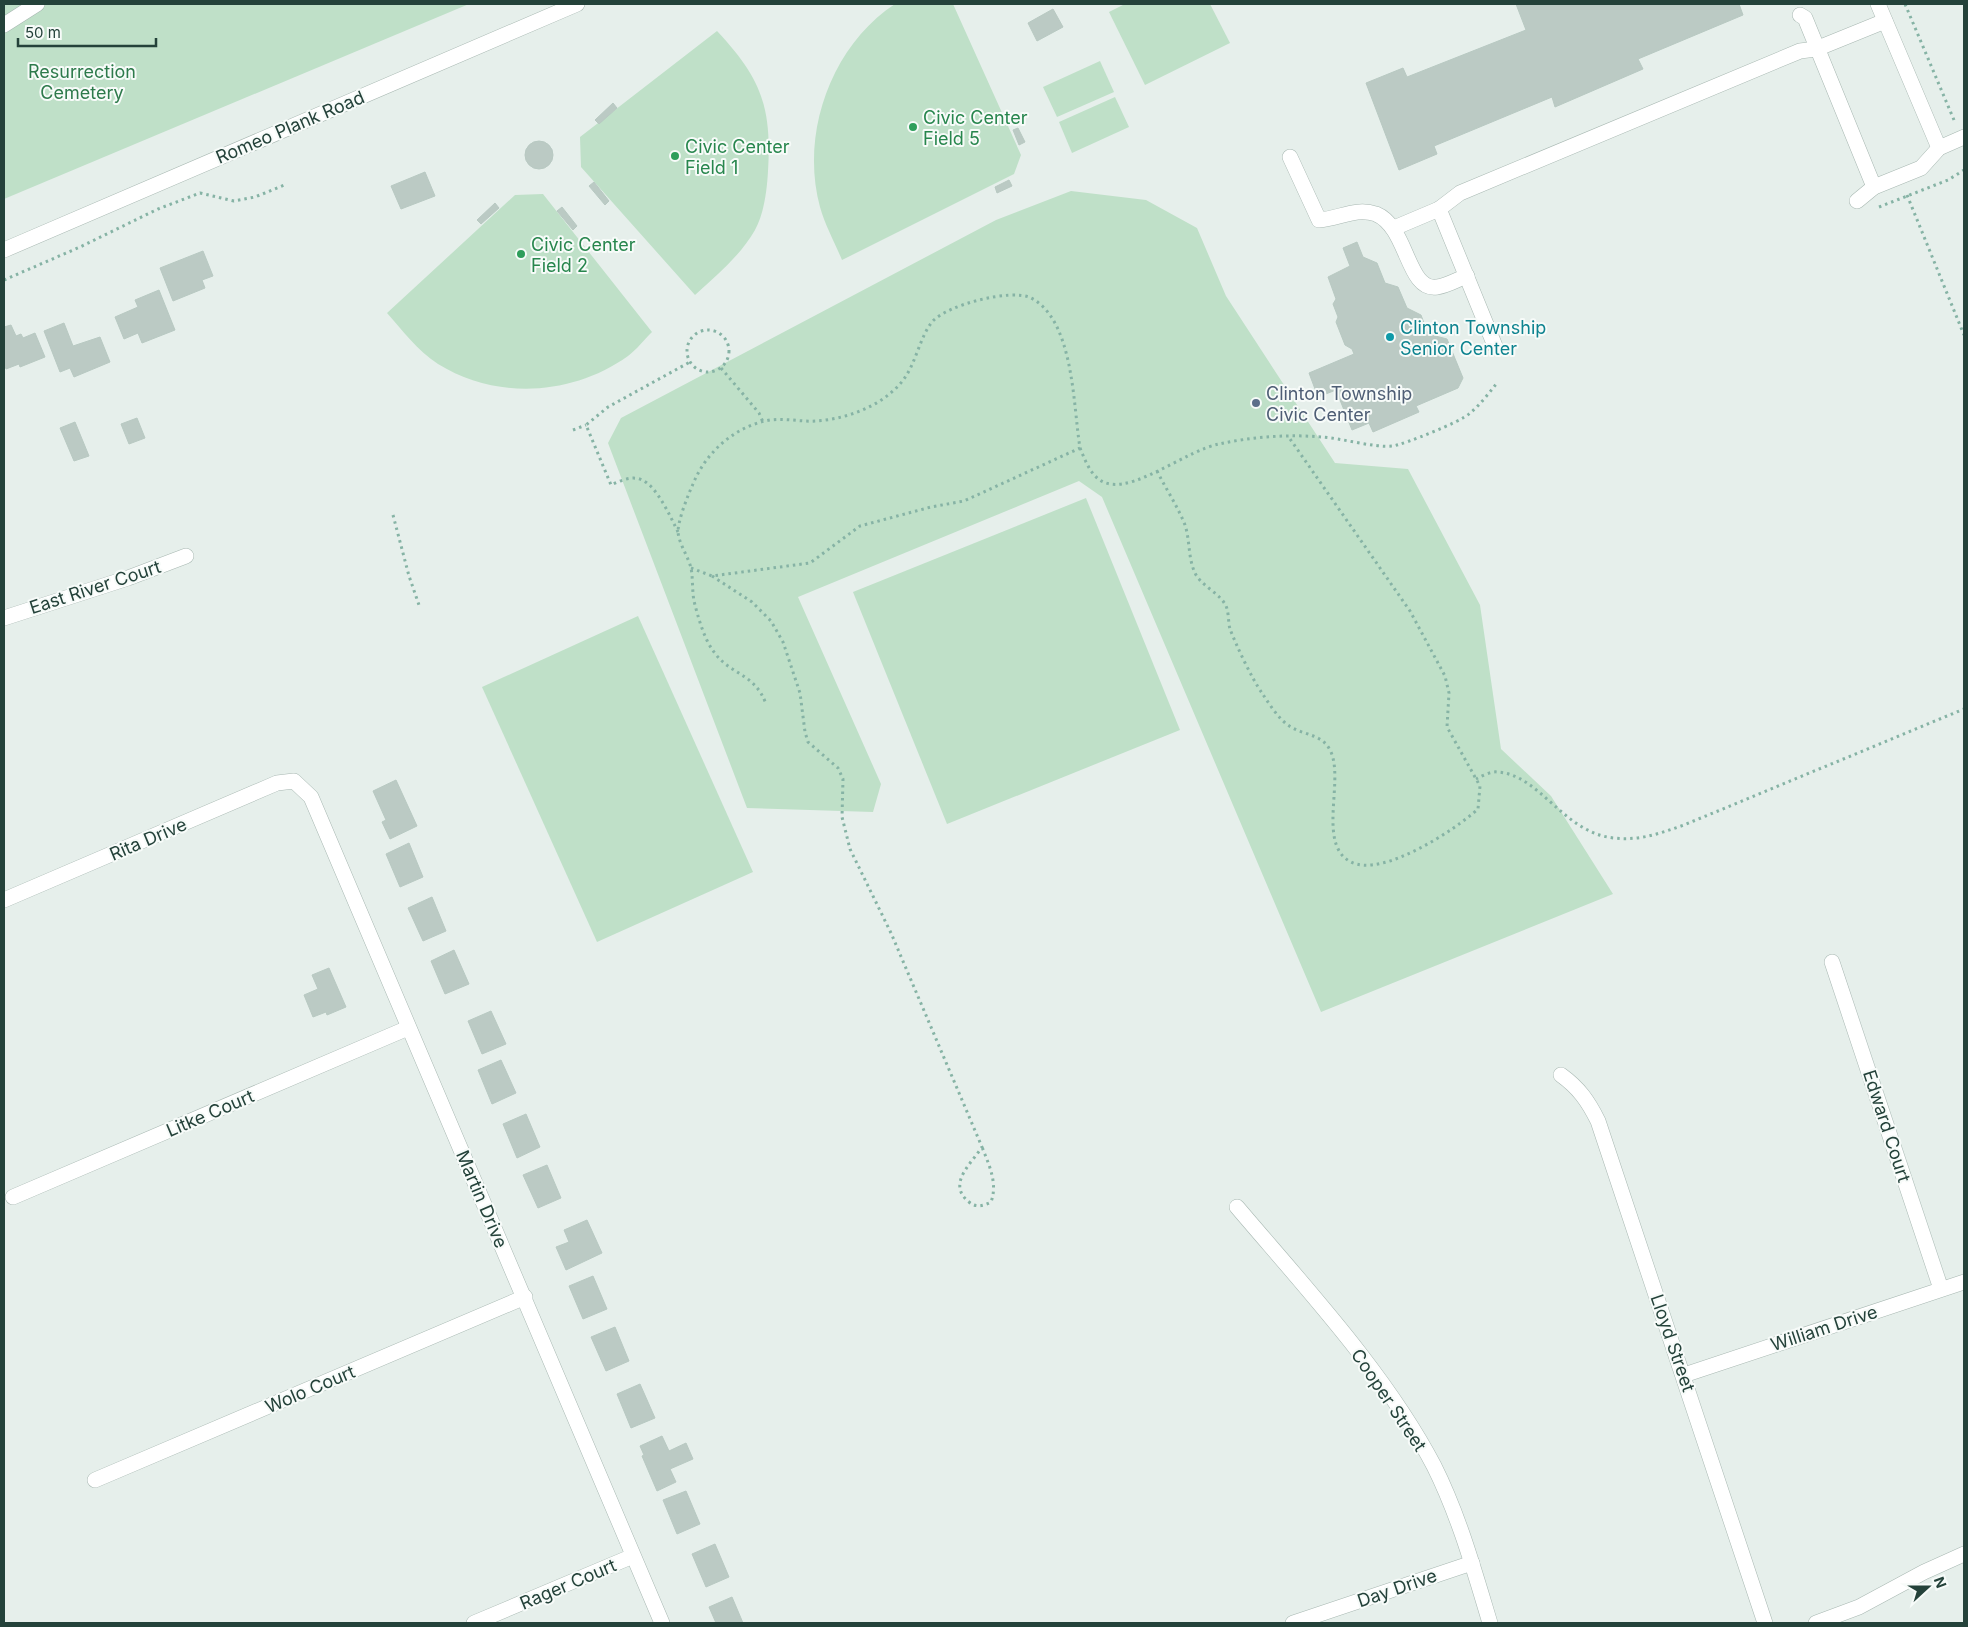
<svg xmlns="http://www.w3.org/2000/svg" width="1968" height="1627" font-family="Inter,sans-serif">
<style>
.green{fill:#bfe0c8}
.building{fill:#bbcac4;stroke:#b8c9c2}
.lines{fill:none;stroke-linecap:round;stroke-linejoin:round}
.minor-casing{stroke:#a8b8b2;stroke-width:16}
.path{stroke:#86b3a5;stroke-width:3;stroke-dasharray:2.5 4;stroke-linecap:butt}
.minor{stroke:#fff;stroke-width:15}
.leisure-dot{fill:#2e9e5b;stroke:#f7fbf9;stroke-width:2}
.culture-dot{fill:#0f9aa8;stroke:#f7fbf9;stroke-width:2}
.service-dot{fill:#5c6f8a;stroke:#f7fbf9;stroke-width:2}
.labels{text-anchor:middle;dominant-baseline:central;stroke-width:4;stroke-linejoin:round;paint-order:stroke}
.park-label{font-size:18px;fill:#2d7a4b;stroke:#f7fbf9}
.leisure-label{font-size:18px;fill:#27864d;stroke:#f7fbf9;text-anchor:start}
.street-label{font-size:18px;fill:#24423a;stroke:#f7fbf9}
.culture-label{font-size:18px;fill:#0d838f;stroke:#f7fbf9;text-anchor:start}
.service-label{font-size:18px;fill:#4e5e75;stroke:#f7fbf9;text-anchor:start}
</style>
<rect width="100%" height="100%" fill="#e6efeb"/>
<g class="green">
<polygon points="4,4 469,4 4,199"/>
<path d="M 895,4 L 953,4 L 1021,155 L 1014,174 L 842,260 C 835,243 825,225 820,207 C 800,134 831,46 895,4 Z"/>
<polygon points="1125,4 1210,4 1230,43 1145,85 1109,12"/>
<path d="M 717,31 C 761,78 772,107 768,171 C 767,190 764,214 755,230 C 740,256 717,275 695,295 L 581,167 L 580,137 Z"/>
<polygon points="1100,61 1114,92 1057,117 1043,87"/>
<polygon points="1115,97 1129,127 1072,153 1059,122"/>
<polygon points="1071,191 1146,200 1197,228 1226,296 1335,463 1408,469 1480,605 1501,749 1551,796 1613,894 1321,1012 1102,497 1079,481 798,597 881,784 873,812 747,808 608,443 621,418 996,220"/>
<path d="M 543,194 L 652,332 C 644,340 636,350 628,356 C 572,396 496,400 438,364 C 418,351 402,330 387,313 L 515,195 Z"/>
<polygon points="1086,498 1180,730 947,824 853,592"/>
<polygon points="638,616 753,872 597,942 482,687"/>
</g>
<g class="building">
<polygon points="1516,4 1739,4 1743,15 1638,59 1643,69 1555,107 1552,97 1434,146 1437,154 1399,170 1366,83 1403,68 1407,77 1526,30"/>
<polygon points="1053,9 1063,27 1037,41 1028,23"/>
<polygon points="613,103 617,108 599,124 595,120"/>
<polygon points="1018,128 1025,142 1019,145 1013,130"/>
<circle cx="539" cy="155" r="14"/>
<polygon points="425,172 435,196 401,209 391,186"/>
<polygon points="1009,180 1012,186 997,193 995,187"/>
<polygon points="594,182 609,201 605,205 589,186"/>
<polygon points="495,203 499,208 481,224 477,220"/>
<polygon points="562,207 577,226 573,230 557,211"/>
<polygon points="1357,242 1363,257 1377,263 1385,283 1398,287 1407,308 1421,315 1428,334 1447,339 1463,378 1458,388 1416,406 1419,412 1373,432 1369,423 1352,430 1336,390 1318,397 1309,373 1354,354 1352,349 1345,345 1336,322 1338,317 1333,304 1336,299 1328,277 1350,266 1343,248"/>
<polygon points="203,251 213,276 202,280 205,288 173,301 160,268"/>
<polygon points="159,290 175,330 142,343 138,333 124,339 115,317 138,307 135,300"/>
<polygon points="64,323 73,346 100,337 110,362 74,377 70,368 60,372 44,331"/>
<polygon points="11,325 16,336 21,334 23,338 35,333 45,357 20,367 19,364 6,369 4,363 4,327"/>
<polygon points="137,418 145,438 129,444 121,424"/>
<polygon points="75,422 89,456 74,461 60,428"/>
<polygon points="396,780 417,826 390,839 382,822 386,820 373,791"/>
<polygon points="409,843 423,877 400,887 386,854"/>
<polygon points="432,897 446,931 423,941 408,908"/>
<polygon points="454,950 469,984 445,994 431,961"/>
<polygon points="329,968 346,1007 327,1015 326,1012 313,1017 304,995 318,989 312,975"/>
<polygon points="491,1011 506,1044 482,1054 468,1021"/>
<polygon points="501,1060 516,1093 492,1104 478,1070"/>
<polygon points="526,1114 540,1147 517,1158 503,1124"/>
<polygon points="547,1165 561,1198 538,1208 523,1175"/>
<polygon points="587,1220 602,1253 566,1270 556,1247 569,1242 564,1230"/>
<polygon points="593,1276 607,1309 583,1319 569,1286"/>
<polygon points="615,1327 629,1361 606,1371 591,1337"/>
<polygon points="640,1384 655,1418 631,1428 617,1394"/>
<polygon points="662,1436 669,1451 686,1443 693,1459 670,1469 676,1482 657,1491 642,1456 644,1455 640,1446"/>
<polygon points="686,1491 700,1524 677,1534 663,1500"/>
<polygon points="715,1544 729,1577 706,1587 692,1554"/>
<polygon points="732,1597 743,1623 716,1623 709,1607"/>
</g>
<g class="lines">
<defs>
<g id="minor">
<polyline points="1878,4 1939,148"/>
<polyline points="1800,15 1805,18 1874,187"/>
<polyline points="4,25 37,4"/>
<path d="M 1290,157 L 1319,220 C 1339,219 1355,207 1376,214 C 1408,227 1407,292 1437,287 C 1447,286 1458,279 1467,276"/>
<polyline points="1857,201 1874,187 1921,168 1939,148 1964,137"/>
<polyline points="1439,209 1495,346"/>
<polyline points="1394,228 1439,209 1460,193 1800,51 1816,49 1885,21"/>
<polyline points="4,250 577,4"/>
<polyline points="4,618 128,578 186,556"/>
<polyline points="4,900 277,783 294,781 311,797 662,1623"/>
<polyline points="1832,962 1941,1289"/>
<path d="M 1561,1075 C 1579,1088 1588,1101 1598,1121 L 1765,1623"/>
<polyline points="13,1197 408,1028"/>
<path d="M 1237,1207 C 1304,1286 1386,1374 1434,1466 C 1459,1516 1474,1570 1490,1623"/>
<polyline points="1684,1375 1964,1282"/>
<polyline points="95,1480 525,1297"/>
<polyline points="474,1623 633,1556"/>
<polyline points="1293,1623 1472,1563"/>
<polyline points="1816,1623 1859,1607 1924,1572 1964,1554"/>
</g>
</defs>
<use href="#minor" class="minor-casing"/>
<g class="path">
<polyline points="1905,4 1954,120"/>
<polyline points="1907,195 1964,335"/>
<polyline points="1879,207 1948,180 1964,170"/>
<polyline points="4,280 80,247 158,209 200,193 234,201 255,197 287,184"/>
<circle cx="708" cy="351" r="21"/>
<polyline points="721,368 759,413 763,422"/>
<polyline points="573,430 586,425"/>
<path d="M 1080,448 C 1086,462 1092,481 1110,484 C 1139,489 1188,450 1219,444 C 1251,437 1288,434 1321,437 C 1342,438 1373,448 1393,446 C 1405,444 1460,422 1469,414 C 1480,405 1489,393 1497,383"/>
<path d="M 1157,471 C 1166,489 1178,507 1185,525 C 1190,540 1188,558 1195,573 C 1201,586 1220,593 1226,606 C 1229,613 1228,622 1230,629 C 1236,645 1252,679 1262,693 C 1270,705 1279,720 1291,727 C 1306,736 1323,734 1331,752 C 1344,782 1317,845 1351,862 C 1382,878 1455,830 1478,809 L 1480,786 L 1447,727 L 1449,693 L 1445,676 L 1410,611 L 1288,436"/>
<polyline points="393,515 409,576 420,608"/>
<path d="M 678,532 C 671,518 657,486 642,480 C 632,475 620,481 611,485 L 586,425 L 608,407 L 690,362"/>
<path d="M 691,568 L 712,576 L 810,563 L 860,526 L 931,507 L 964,501 L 1080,448 C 1073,405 1074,320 1031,298 C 1012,288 946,305 932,322 C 918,340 916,367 899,385 C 879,407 846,419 816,421 C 801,422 786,418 770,420 C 735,426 706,452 693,484 C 688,495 678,520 678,532 C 679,544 688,556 691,568 C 693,578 692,590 694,601 C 698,617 704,639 714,652 C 730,675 755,673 766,704"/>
<path d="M 712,576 L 752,602 L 771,621 L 783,642 L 800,693 L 805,732 L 808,742 L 838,768 L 843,779 L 842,817 L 850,849 L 891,933 L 982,1147 C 972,1163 946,1184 969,1202 C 976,1208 983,1206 991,1202 C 998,1183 989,1165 982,1147"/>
<path d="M 1476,779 C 1482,776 1491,771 1497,772 C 1540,774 1563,833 1614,838 C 1640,841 1661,833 1684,825 L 1964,709"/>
</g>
<use href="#minor" class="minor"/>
</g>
<g class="leisure-dot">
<circle cx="913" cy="127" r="5"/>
<circle cx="675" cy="156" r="5"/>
<circle cx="521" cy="254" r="5"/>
</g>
<circle class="culture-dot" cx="1390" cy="337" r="5"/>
<circle class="service-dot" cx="1256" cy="403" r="5"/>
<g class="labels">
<g class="park-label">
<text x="82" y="71">Resurrection<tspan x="82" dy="21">Cemetery</tspan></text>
</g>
<g class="leisure-label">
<text x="923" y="117">Civic Center<tspan x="923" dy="21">Field 5</tspan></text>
<text x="685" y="146">Civic Center<tspan x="685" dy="21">Field 1</tspan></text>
<text x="531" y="244">Civic Center<tspan x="531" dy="21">Field 2</tspan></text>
</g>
<g class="street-label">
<text transform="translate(290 127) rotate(-23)">Romeo Plank Road</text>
<text transform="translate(95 587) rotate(-18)">East River Court</text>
<text transform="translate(148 839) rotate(-23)">Rita Drive</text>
<text transform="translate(210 1113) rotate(-23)">Litke Court</text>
<text transform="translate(1887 1126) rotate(72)">Edward Court</text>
<text transform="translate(482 1199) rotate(67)">Martin Drive</text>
<text transform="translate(1824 1328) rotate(-18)">William Drive</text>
<text transform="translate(1673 1343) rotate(71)">Lloyd Street</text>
<text transform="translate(310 1389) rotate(-23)">Wolo Court</text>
<text transform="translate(1389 1400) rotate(56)">Cooper Street</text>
<text transform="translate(568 1584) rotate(-23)">Rager Court</text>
<text transform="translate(1397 1588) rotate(-19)">Day Drive</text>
</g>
<g class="culture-label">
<text x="1400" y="327">Clinton Township<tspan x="1400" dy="21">Senior Center</tspan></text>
</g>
<g class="service-label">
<text x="1266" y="393">Clinton Township<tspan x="1266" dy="21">Civic Center</tspan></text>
</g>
</g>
<rect width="1968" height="1627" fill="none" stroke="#24423a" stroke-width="10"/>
<g transform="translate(1928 1587) rotate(69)" stroke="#f7fbf9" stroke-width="4" paint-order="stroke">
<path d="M0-4L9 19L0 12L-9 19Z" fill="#24423a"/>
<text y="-8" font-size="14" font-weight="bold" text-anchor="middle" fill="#24423a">N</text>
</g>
<path d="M18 38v8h138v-8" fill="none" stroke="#24423a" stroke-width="2.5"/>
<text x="25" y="38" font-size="15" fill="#24423a" stroke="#f7fbf9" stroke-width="4" paint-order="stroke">50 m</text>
</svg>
